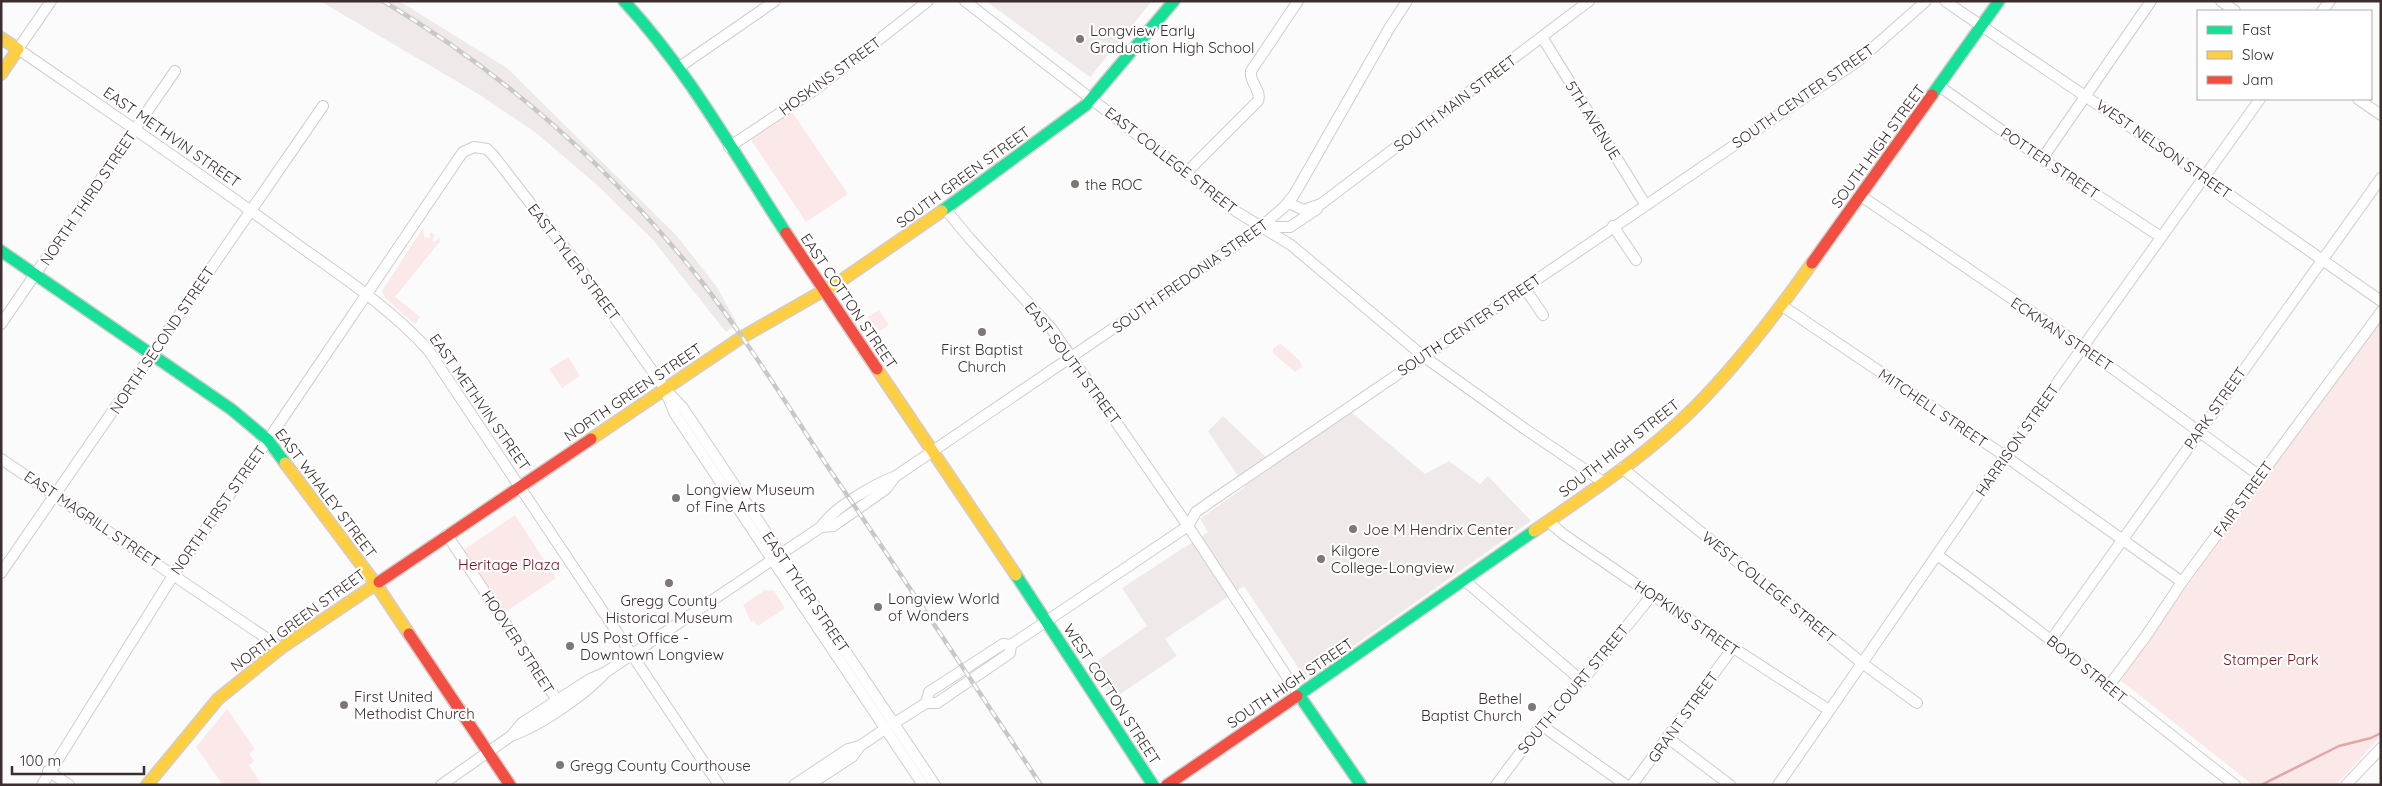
<svg xmlns="http://www.w3.org/2000/svg" width="2382" height="786" font-family="Quicksand,sans-serif">
<style>
.built{fill:#efe9e9}
.green{fill:#fae9e8}
.lines{fill:none;stroke-linecap:round;stroke-linejoin:round}
.stream{stroke:#e3a6a6;stroke-width:2.5}
.street-casing{stroke:#d2cccc;stroke-width:12}
.fast-casing{stroke:#d2cccc;stroke-width:14}
.slow-casing{stroke:#d2cccc;stroke-width:14}
.jam-casing{stroke:#d2cccc;stroke-width:14}
.street{stroke:#fefefe;stroke-width:10}
.fast{stroke:#16e098;stroke-width:11}
.slow{stroke:#ffcf43;stroke-width:11}
.jam{stroke:#f24e42;stroke-width:11}
.rail-casing{stroke:#c9c8c8;stroke-width:4.5}
.rail{stroke:#fff;stroke-width:2.5;stroke-dasharray:8;stroke-linecap:butt}
.poi-dot{fill:#7f7676;stroke:#fff;stroke-width:2}
.labels{text-anchor:middle;dominant-baseline:central;stroke-width:4.5;stroke-linejoin:round;paint-order:stroke}
.poi-label{font-size:15px;fill:#3c2e2e;stroke:#fff;text-anchor:start}
.street-label{font-size:15px;fill:#3c2e2e;stroke:#fff}
.park-label{font-size:15px;fill:#780c1e;stroke:#fff}
</style>
<rect width="100%" height="100%" fill="#fbfbfb"/>
<g class="built">
<polygon points="320,1 399,1 507,68 676,235 717,287 737,324 726,332 653,240 596,184 535,132 480,95"/>
<polygon points="986,1 1152,1 1090,77"/>
<polygon points="1351,412 1425,474 1449,461 1480,484 1488,476 1531,521 1306,679 1244,586 1165,639 1177,656 1113,699 1090,666 1147,626 1122,588 1208,532 1200,519 1245,487 1208,431 1223,416 1274,465"/>
</g>
<g class="green">
<polygon points="792,112 848,194 806,222 751,140"/>
<polygon points="423,228 424,237 430,238 430,232 435,235 432,240 435,242 439,238 441,240 395,297 420,317 415,324 385,298 382,291"/>
<polygon points="879,310 889,325 880,331 868,317"/>
<polygon points="2381,320 2381,736 2336,785 2253,785 2119,679"/>
<polygon points="1280,343 1300,361 1302,367 1295,372 1273,353 1273,349"/>
<polygon points="568,357 580,376 562,388 549,369"/>
<polygon points="515,515 556,578 504,613 462,551"/>
<polygon points="765,590 774,591 785,608 758,626 754,621 751,622 743,605"/>
<polygon points="227,709 255,749 249,754 254,761 249,765 262,785 223,785 196,747"/>
</g>
<g class="lines">
<polyline class="stream" points="2261,785 2339,746 2371,738 2381,733"/>
<defs>
<g id="street">
<path d="M 51,1 L 18,49 C 111,113 204,176 294,242 C 341,276 391,308 429,351 L 719,785"/>
<polyline points="965,1 1237,212 1291,245 1423,356 1525,429 1603,482"/>
<polyline points="1945,1 2204,177 2381,301"/>
<polyline points="2221,1 2235,11"/>
<polyline points="2322,11 2330,1"/>
<polyline points="1542,37 1645,204"/>
<polyline points="678,68 775,1"/>
<polyline points="1939,86 2042,159 2161,237"/>
<polyline points="2358,99 2381,115"/>
<polyline points="729,147 816,89 928,1"/>
<polyline points="2042,159 2151,1"/>
<path d="M 1186,173 L 1258,101 C 1262,90 1249,83 1251,71 L 1298,1"/>
<polyline points="1861,196 2083,347 2260,476"/>
<polyline points="1288,203 1304,210 1321,204 1589,1"/>
<polyline points="945,209 970,239 1051,328 1188,526 1299,695"/>
<polyline points="1613,226 1636,260"/>
<polyline points="1263,227 1290,227 1317,209"/>
<polyline points="1524,287 1543,315"/>
<polyline points="1781,305 2005,456 2182,582"/>
<polyline points="1,324 175,71"/>
<polyline points="667,395 675,414 923,785"/>
<polyline points="1,459 281,648"/>
<polyline points="1622,468 1862,663 1917,703"/>
<polyline points="1548,521 1563,534 1652,595 1829,710"/>
<polyline points="821,527 833,526 839,522 886,489 895,477"/>
<polyline points="447,535 557,700"/>
<path d="M 1937,555 C 2039,628 2136,708 2235,785"/>
<polyline points="1,573 323,106"/>
<polyline points="1464,580 1582,681"/>
<polyline points="2051,640 2381,178"/>
<polyline points="2108,687 2146,636 2182,582 2381,312"/>
<polyline points="926,703 929,692 1003,644 1011,645 1188,526 1196,512 1213,500 1858,61 1926,1"/>
<polyline points="1541,725 1626,785"/>
<path d="M 513,735 C 539,726 585,695 604,674"/>
<polyline points="1668,738 1730,785"/>
<polyline points="48,771 69,785"/>
<polyline points="42,785 174,574 268,440 456,162 463,152 474,147 487,149 493,155 572,257 665,389 683,408 935,785"/>
<path d="M 441,785 L 511,736 L 522,723 L 590,679 L 606,672 L 821,527 C 834,507 873,485 896,476 L 1255,232 L 1284,207 L 1294,195 L 1390,27 L 1407,1"/>
<polyline points="794,785 848,749 860,746"/>
<polyline points="809,785 852,757 860,746 885,729 926,703 937,703 1010,653 1011,645"/>
<polyline points="1496,785 1541,725 1587,675 1652,595"/>
<polyline points="1632,785 1732,649"/>
<polyline points="1778,785 2005,456 2260,99"/>
<polyline points="2346,785 2381,748"/>
</g>
<g id="fast">
<path d="M 624,1 C 688,70 735,155 786,233"/>
<polyline points="1932,95 1999,1"/>
<polyline points="942,211 1086,105 1174,1"/>
<polyline points="1,251 231,409 268,440 285,463"/>
<polyline points="1016,575 1153,785"/>
<polyline points="1299,695 1361,785"/>
<polyline points="1297,696 1534,531"/>
</g>
<g id="slow">
<polyline points="1,38 18,49 1,74"/>
<polyline points="877,369 1016,575"/>
<polyline points="591,439 739,339 842,280 942,211"/>
<polyline points="285,463 375,583 409,634"/>
<path d="M 1534,531 C 1589,493 1647,455 1694,408 C 1738,364 1776,314 1812,263"/>
<polyline points="147,785 218,699 281,648 379,582"/>
</g>
<g id="jam">
<polyline points="786,233 877,369"/>
<polyline points="1812,263 1932,95"/>
<polyline points="379,582 591,439"/>
<polyline points="409,634 510,785"/>
<polyline points="1167,785 1297,696"/>
</g>
</defs>
<use href="#street" class="street-casing"/>
<use href="#fast" class="fast-casing"/>
<use href="#slow" class="slow-casing"/>
<use href="#jam" class="jam-casing"/>
<use href="#street" class="street"/>
<use href="#fast" class="fast"/>
<use href="#slow" class="slow"/>
<use href="#jam" class="jam"/>
<defs>
<path id="rail" d="M 383,1 C 504,73 611,168 698,277 C 746,338 787,405 830,470 C 901,574 971,680 1041,785"/>
</defs>
<use href="#rail" class="rail-casing"/>
<use href="#rail" class="rail"/>
</g>
<g class="poi-dot">
<circle cx="1080" cy="39" r="5"/>
<circle cx="1075" cy="184" r="5"/>
<circle cx="982" cy="332" r="5"/>
<circle cx="676" cy="498" r="5"/>
<circle cx="1353" cy="529" r="5"/>
<circle cx="1321" cy="559" r="5"/>
<circle cx="669" cy="583" r="5"/>
<circle cx="878" cy="607" r="5"/>
<circle cx="570" cy="646" r="5"/>
<circle cx="344" cy="705" r="5"/>
<circle cx="1532" cy="707" r="5"/>
<circle cx="560" cy="765" r="5"/>
</g>
<g class="labels">
<g class="poi-label">
<text x="1090" y="30">Longview Early<tspan x="1090" dy="17">Graduation High School</tspan></text>
<text x="1085" y="184">the ROC</text>
<text x="982" y="349" text-anchor="middle">First Baptist<tspan x="982" dy="17">Church</tspan></text>
<text x="686" y="489">Longview Museum<tspan x="686" dy="17">of Fine Arts</tspan></text>
<text x="1363" y="529">Joe M Hendrix Center</text>
<text x="1331" y="550">Kilgore<tspan x="1331" dy="17">College-Longview</tspan></text>
<text x="888" y="598">Longview World<tspan x="888" dy="17">of Wonders</tspan></text>
<text x="669" y="600" text-anchor="middle">Gregg County<tspan x="669" dy="17">Historical Museum</tspan></text>
<text x="580" y="637">US Post Office -<tspan x="580" dy="17">Downtown Longview</tspan></text>
<text x="354" y="696">First United<tspan x="354" dy="17">Methodist Church</tspan></text>
<text x="1522" y="698" text-anchor="end">Bethel<tspan x="1522" dy="17">Baptist Church</tspan></text>
<text x="570" y="765">Gregg County Courthouse</text>
</g>
<g class="street-label">
<text transform="translate(830 76) rotate(-36)">HOSKINS STREET</text>
<text transform="translate(1803 96) rotate(-35)">SOUTH CENTER STREET</text>
<text transform="translate(1455 103) rotate(-37)">SOUTH MAIN STREET</text>
<text transform="translate(1593 120) rotate(58)">5TH AVENUE</text>
<text transform="translate(172 137) rotate(35)">EAST METHVIN STREET</text>
<text transform="translate(1878 146) rotate(-54)">SOUTH HIGH STREET</text>
<text transform="translate(2164 149) rotate(35)">WEST NELSON STREET</text>
<text transform="translate(1171 160) rotate(38)">EAST COLLEGE STREET</text>
<text transform="translate(2050 163) rotate(34)">POTTER STREET</text>
<text transform="translate(963 177) rotate(-36)">SOUTH GREEN STREET</text>
<text transform="translate(88 198) rotate(-56)">NORTH THIRD STREET</text>
<text transform="translate(574 262) rotate(53)">EAST TYLER STREET</text>
<text transform="translate(1190 276) rotate(-35)">SOUTH FREDONIA STREET</text>
<text transform="translate(849 301) rotate(56)">EAST COTTON STREET</text>
<text transform="translate(1469 325) rotate(-34)">SOUTH CENTER STREET</text>
<text transform="translate(2062 334) rotate(34)">ECKMAN STREET</text>
<text transform="translate(162 340) rotate(-56)">NORTH SECOND STREET</text>
<text transform="translate(1073 363) rotate(53)">EAST SOUTH STREET</text>
<text transform="translate(633 392) rotate(-34)">NORTH GREEN STREET</text>
<text transform="translate(480 402) rotate(55)">EAST METHVIN STREET</text>
<text transform="translate(1933 408) rotate(34)">MITCHELL STREET</text>
<text transform="translate(2215 408) rotate(-55)">PARK STREET</text>
<text transform="translate(2017 440) rotate(-55)">HARRISON STREET</text>
<text transform="translate(1619 448) rotate(-38)">SOUTH HIGH STREET</text>
<text transform="translate(326 493) rotate(53)">EAST WHALEY STREET</text>
<text transform="translate(2243 499) rotate(-54)">FAIR STREET</text>
<text transform="translate(218 510) rotate(-55)">NORTH FIRST STREET</text>
<text transform="translate(92 519) rotate(34)">EAST MAGRILL STREET</text>
<text transform="translate(1769 587) rotate(39)">WEST COLLEGE STREET</text>
<text transform="translate(806 592) rotate(56)">EAST TYLER STREET</text>
<text transform="translate(1687 618) rotate(34)">HOPKINS STREET</text>
<text transform="translate(298 620) rotate(-36)">NORTH GREEN STREET</text>
<text transform="translate(518 642) rotate(57)">HOOVER STREET</text>
<text transform="translate(2087 669) rotate(39)">BOYD STREET</text>
<text transform="translate(1290 683) rotate(-34)">SOUTH HIGH STREET</text>
<text transform="translate(1573 689) rotate(-50)">SOUTH COURT STREET</text>
<text transform="translate(1112 694) rotate(57)">WEST COTTON STREET</text>
<text transform="translate(1683 717) rotate(-54)">GRANT STREET</text>
</g>
<g class="park-label">
<text x="509" y="564">Heritage Plaza</text>
<text x="2271" y="659">Stamper Park</text>
</g>
</g>
<rect width="2382" height="786" fill="none" stroke="#3c2e2e" stroke-width="5"/>
<rect x="2197" y="10" width="175" height="90" fill="#ffffff" stroke="#b1abab"/>
<rect x="2207" y="26" width="25" height="8" fill="#16e098" stroke="#b1abab"/>
<text x="2242" y="35" font-size="15" fill="#3c2e2e">Fast</text>
<rect x="2207" y="51" width="25" height="8" fill="#ffcf43" stroke="#b1abab"/>
<text x="2242" y="60" font-size="15" fill="#3c2e2e">Slow</text>
<rect x="2207" y="76" width="25" height="8" fill="#f24e42" stroke="#b1abab"/>
<text x="2242" y="85" font-size="15" fill="#3c2e2e">Jam</text>
<path d="M12 766v8h132v-8" fill="none" stroke="#3c2e2e" stroke-width="2.5"/>
<text x="20" y="766" font-size="15" fill="#3c2e2e" stroke="#ffffff" stroke-width="4" paint-order="stroke">100 m</text>
</svg>
